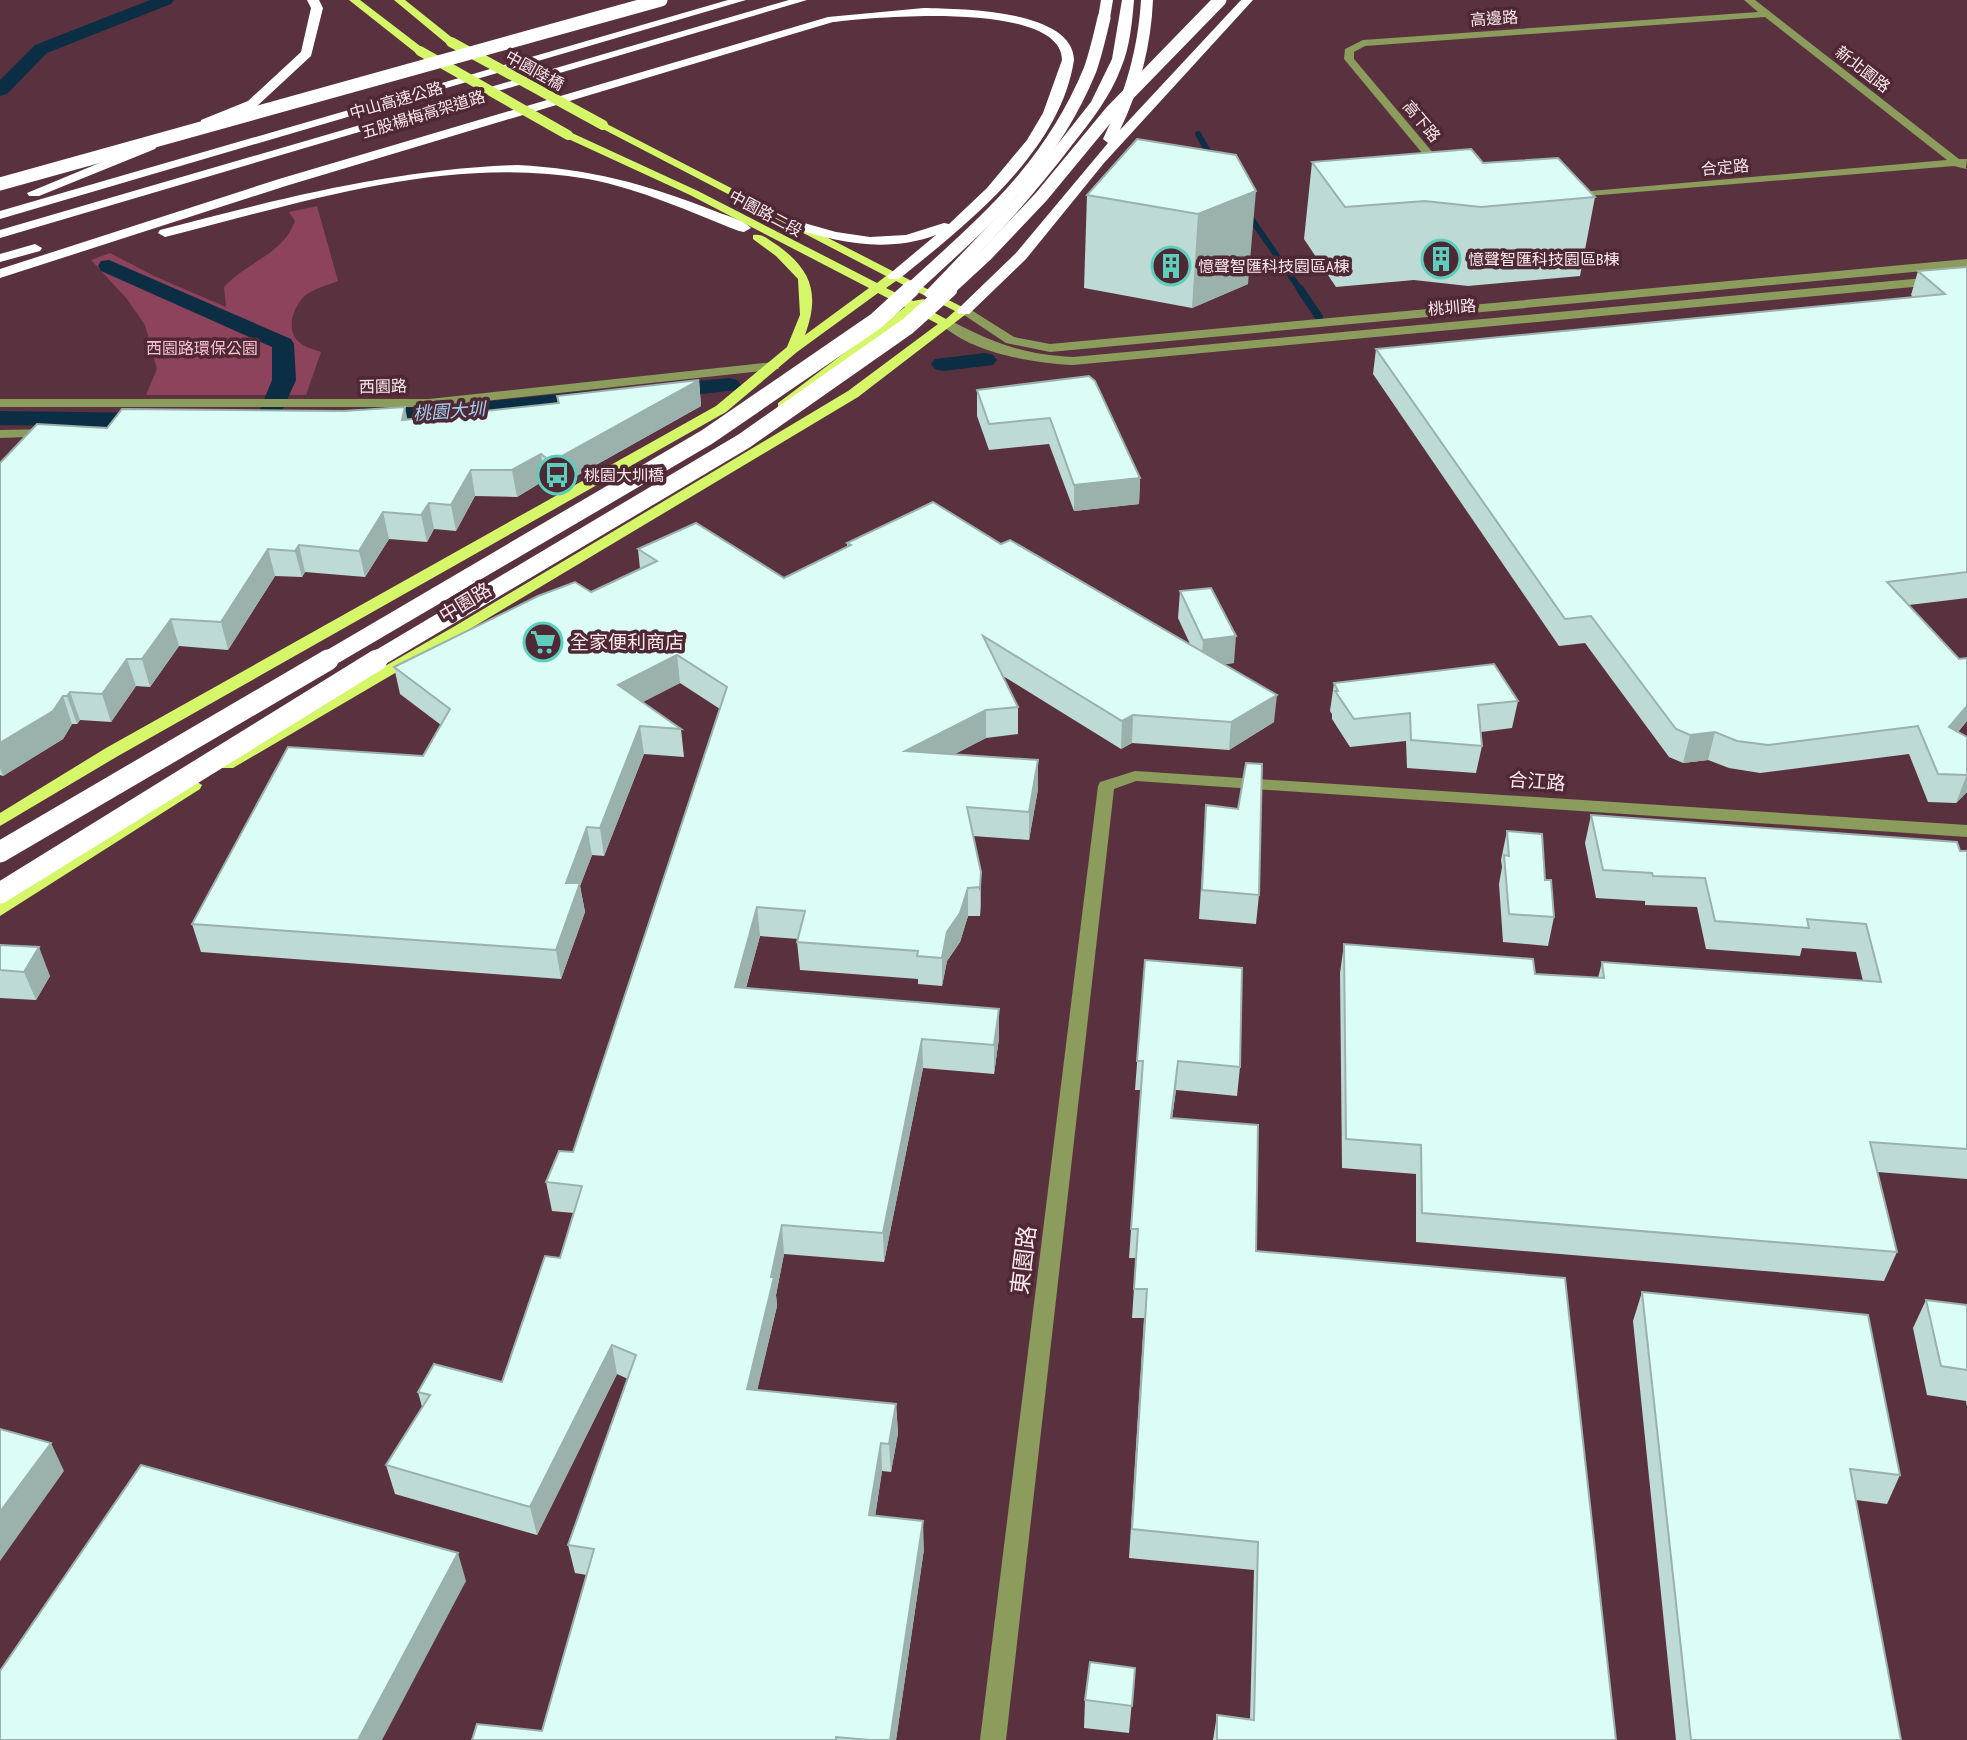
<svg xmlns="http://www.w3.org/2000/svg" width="1967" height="1740" font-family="'PT Sans Narrow','Noto Sans TC',sans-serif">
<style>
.green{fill:#8d435c}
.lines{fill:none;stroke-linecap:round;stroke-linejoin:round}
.stream-far1{stroke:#0c2e44;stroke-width:6}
.stream{stroke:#0c2e44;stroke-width:8}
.canal{fill:#0c2e44;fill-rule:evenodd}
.minor{fill:#8c9c5c;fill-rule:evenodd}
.major{fill:#d6f669;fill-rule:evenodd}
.highway{fill:#fff;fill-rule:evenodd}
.major-bridge{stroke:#d6f669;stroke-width:10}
.highway-bridge-far2{stroke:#fff;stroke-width:13}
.highway-bridge-far1{stroke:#fff;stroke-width:17}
.highway-bridge{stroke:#fff;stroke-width:21}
.wall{fill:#bddad4}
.shaded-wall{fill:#9ab1ac}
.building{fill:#dcfdf6;stroke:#9ab1ac;stroke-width:2}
.labels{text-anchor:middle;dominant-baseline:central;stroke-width:7;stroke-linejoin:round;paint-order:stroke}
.far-street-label{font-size:16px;fill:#fce8ed;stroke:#4e2834}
.far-poi-label{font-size:16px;fill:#fce8ed;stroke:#4e2834;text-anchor:start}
.far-park-label{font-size:16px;fill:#f9c0d0;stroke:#4e2834}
.far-water-label{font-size:18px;font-style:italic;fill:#a1cff1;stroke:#4e2834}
.street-label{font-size:19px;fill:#fce8ed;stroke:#4e2834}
.poi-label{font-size:19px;fill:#fce8ed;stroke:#4e2834;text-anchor:start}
.near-street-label{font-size:23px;fill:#fce8ed;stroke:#4e2834}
</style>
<rect width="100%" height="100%" fill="#5a323f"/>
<path class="green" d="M 317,206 L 338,281 C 327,285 317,288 307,294 C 295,303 286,326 296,339 C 302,347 313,349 321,352 L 306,395 L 146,395 L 157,369 L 145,325 L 127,299 L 91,260 L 110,253 L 154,276 L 226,307 L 224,287 C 246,262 283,255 295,221 L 289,212 Z"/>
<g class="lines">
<g class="stream-far1">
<polyline points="1198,134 1213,160"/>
<polyline points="1246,211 1301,291"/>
</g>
<polyline class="stream" points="1300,289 1319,317"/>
<g class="canal">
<polygon points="150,0 174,0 171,4 47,53 7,94 0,96 0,80 35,45"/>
<polygon points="109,260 291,339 294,344 296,380 277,422 269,424 261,422 257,417 272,380 272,347 101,271 98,266 101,261"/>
<polygon points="985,353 993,355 997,360 993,365 943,371 935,369 931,364 935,359"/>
<polygon points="729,378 737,380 741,385 737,390 657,399 649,397 645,392 649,387 657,385"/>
<polygon points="599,390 607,392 611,397 607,402 431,421 364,422 356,420 352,415 356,410 364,408 431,407"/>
<polygon points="0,411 155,413 164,415 167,420 164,425 155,427 0,425"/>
</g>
<g class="minor">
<polygon points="1744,0 1755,0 1959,159 1967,159 1966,169 1954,166 1564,198 1562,196 1568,193 1947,160 1765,17 1365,46 1354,52 1354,59 1445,167 1447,169 1441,172 1437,171 1344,59 1345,49 1363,40 1758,12"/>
<polygon points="1967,259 1967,267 1050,352 1006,343 958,311 960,308 968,308 1014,337 1050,344"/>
<path d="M 1967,274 L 1967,282 L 1073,365 C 1033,363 971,353 941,324 L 947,320 L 951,321 C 994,343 1024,355 1073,357 Z"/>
<polygon points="774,362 779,363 779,369 429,407 0,407 0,399 429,399"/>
<polygon points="49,429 54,430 54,436 0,438 0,430"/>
<polygon points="1135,771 1967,825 1967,837 1136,781 1114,789 1006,1740 980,1740 1098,786 1100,782"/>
</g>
<g class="major">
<polygon points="349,0 360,0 424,49 424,53 416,53"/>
<polygon points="394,0 405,0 455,40 455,44 447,44"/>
<path d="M 603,122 L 970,311 L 858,397 L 465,632 L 233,768 L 221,768 L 219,764 L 221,760 L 455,626 L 848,391 L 938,324 L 915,312 L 788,409 L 778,409 L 778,403 L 905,307 L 878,293 L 797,352 L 726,412 L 118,756 L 0,826 L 0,813 L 106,748 L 716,406 L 787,347 L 800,315 L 798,279 L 776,256 L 753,239 L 753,235 C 763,233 769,240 777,245 C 812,270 820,294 805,335 L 869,288 L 690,195 L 564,137 L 564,133 L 572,133 L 698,191 L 877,283 L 886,276 L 599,127 L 599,123 ZM 896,281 L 955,311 L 946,319 L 922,306 L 926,302 L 924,299 L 913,301 L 886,288 Z"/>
<polygon points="194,780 202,785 200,789 0,916 0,902"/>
</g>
<g class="highway">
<polygon points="307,0 319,0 323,8 311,56 256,107 211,126 201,126 201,120 248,101 301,52 311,8"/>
<polygon points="728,0 746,0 0,219 0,211"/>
<polygon points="789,0 807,0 0,238 0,230"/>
<polygon points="1101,0 1113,0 1110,18 1104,21 1098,18"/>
<path d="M 1122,0 L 1134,0 C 1132,23 1130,47 1121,68 C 1110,97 1091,121 1072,145 C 1031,199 985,249 936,297 L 926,297 L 924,294 L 926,291 L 1016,197 L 1091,102 L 1112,59 Z"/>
<path d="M 1141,0 L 1153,0 C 1151,46 1140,88 1120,130 L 1241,0 L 1253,0 L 1104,163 L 1026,259 L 969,314 L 959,314 L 957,311 L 959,308 L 1016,253 L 1108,143 L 1103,139 C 1125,94 1138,50 1141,0 Z"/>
<path d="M 924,8 C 959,9 1073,9 1074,60 C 1060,152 967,224 899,279 L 889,279 L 887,276 L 936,235 C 887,253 840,243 792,228 L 790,225 L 797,221 L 836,232 L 870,237 L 906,235 L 944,223 L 949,224 L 987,188 L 1027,140 L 1043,113 L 1062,60 C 1062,0 872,17 833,22 L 289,185 L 0,278 L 0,269 L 279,179 L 828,17 Z"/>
<polygon points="150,142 157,146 155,149 39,196 29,196 27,193"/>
<path d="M 517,165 C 590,169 643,183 712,210 C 724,215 742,219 751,228 L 744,232 L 739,231 C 690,212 641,189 588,179 C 446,154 301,203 165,237 L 158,233 L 160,230 C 278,199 394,169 517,165 Z"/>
<polygon points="35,244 42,248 40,251 0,262 0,254"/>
</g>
<g class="major-bridge">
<polyline points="451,42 603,125"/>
<polyline points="420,51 568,135"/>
</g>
<g class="highway-bridge-far2">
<polyline points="0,184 661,0"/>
<path d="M 909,291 C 986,220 1049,169 1090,70 C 1096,53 1100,35 1104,18"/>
<polyline points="947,291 986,255 1041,197 1112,111 1220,0"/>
</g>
<g class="highway-bridge-far1">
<polyline points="325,661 707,437 876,321 911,289"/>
<polyline points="374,661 744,441 908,326 949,289"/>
</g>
<g class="highway-bridge">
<polyline points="0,852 328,660"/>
<polyline points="0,893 377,660"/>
</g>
</g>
<g class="wall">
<polygon points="1236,155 1248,284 1192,308 1084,288 1087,195"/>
<polygon points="1312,162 1483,163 1595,197 1580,276 1468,286 1414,280 1336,287 1304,239"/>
<polygon points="1967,267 1967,598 1909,605 1967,721 1958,732 1967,737 1967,792 1956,803 1928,802 1909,754 1760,773 1729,768 1708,760 1683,763 1669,757 1585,643 1559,646 1373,374 1376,349 1913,297 1911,295 1918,271"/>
<polygon points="1089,376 1140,478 1139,504 1074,511 1049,444 989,450 977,416 977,390"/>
<polygon points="699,380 701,406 555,488 545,480 517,497 475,496 456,531 434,529 427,542 389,539 365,577 305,572 302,577 275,576 228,650 179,646 150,687 136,686 111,722 80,720 77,724 72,724 63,739 3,776 0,775 0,463 107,428 407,420 558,404 557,396"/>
<polygon points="847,543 1001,544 1190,644 1178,618 1180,591 1234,663 1225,664 1274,722 1229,750 1132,743 1121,749 1003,676 1018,707 1018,734 986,738 953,755 1038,789 1029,840 973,836 981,900 980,916 968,916 960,942 947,961 942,986 918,984 918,979 800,970 797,942 798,939 760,936 746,988 999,1009 999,1038 994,1074 923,1068 884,1262 784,1254 776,1295 777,1306 757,1390 896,1404 898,1433 891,1472 882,1471 875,1516 924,1549 896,1740 472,1740 542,1731 587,1575 575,1573 568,1545 628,1379 617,1374 537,1535 395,1494 386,1465 422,1407 418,1392 502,1382 560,1258 574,1213 552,1211 546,1182 573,1152 720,709 680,683 642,702 681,729 684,757 644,754 604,856 592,855 580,886 585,912 561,979 201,952 192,924 423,756 441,725 400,694 394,667 591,592 640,569 638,549 784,578 847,547"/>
<polygon points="1334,683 1518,701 1512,728 1481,732 1482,746 1476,773 1407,768 1406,741 1350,747 1332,719 1332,714 1330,711"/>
<polygon points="1206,805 1259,895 1256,924 1199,919"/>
<polygon points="1591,815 1967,851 1967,1179 1877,1172 1897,1252 1884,1281 1416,1242 1416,1174 1342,1168 1340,973 1344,944 1535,974 1598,978 1602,962 1863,981 1856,952 1802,948 1800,956 1706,949 1697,907 1645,905 1645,901 1596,898 1585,843"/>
<polygon points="1507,831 1545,880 1554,917 1548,946 1503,942 1499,884 1502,867 1501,860"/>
<polygon points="0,945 50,976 36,1000 0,998"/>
<polygon points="1145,960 1240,1067 1237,1096 1176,1090 1172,1118 1256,1251 1616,1740 1213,1740 1217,1715 1250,1719 1254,1570 1129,1558 1144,1318 1132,1318 1136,1258 1129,1258 1141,1090 1135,1090"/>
<polygon points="1642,1292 1900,1475 1887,1504 1856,1500 1901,1740 1676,1740 1633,1321"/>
<polygon points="1926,1300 1967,1305 1967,1407 1966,1401 1927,1395 1913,1328"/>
<polygon points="1135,1668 1129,1733 1084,1728 1085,1700"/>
</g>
<g class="shaded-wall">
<polygon points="1256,191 1248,284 1192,308 1198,214"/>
<polygon points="699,380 701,406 555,488 551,462"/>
<polygon points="405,407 410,433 402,420"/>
<polygon points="541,454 545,480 517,497 512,470"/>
<polygon points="471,470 475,496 456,531 451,505"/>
<polygon points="1140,478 1139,504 1074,511 1074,485"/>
<polygon points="429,503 434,529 427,542 421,515"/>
<polygon points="383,512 389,539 365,577 359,551"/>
<polygon points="299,545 305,572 302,577 295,551"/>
<polygon points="268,549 275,576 228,650 221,622"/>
<polygon points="171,619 179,646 150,687 142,659"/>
<polygon points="1236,636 1234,663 1201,668 1203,640"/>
<polygon points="677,655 680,683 622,713 618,685"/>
<polygon points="127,659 136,686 111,722 102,694"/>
<polygon points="70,692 80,720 77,724 67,696"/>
<polygon points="1277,695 1274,722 1229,750 1231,722"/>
<polygon points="63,696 72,724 63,739 3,776 0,768 0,743"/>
<polygon points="1967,706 1967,721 1939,755 1949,727"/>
<polygon points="986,710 986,738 905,779 905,751"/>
<polygon points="1133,715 1132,743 1121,749 1122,721"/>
<polygon points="640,726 644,754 604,856 600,828"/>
<polygon points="1715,732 1708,760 1683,763 1690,735"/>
<polygon points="1038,760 1038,789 1029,840 1029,812"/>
<polygon points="1967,774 1967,792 1956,803"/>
<polygon points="587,827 592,855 580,886 585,912 561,979 556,950 566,883"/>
<polygon points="981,872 981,900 980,916 980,887"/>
<polygon points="968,888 968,916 960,942 947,961 942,986 942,958 947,932"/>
<polygon points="757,907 760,936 738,1016 735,987"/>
<polygon points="39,947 50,976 36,1000 24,972"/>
<polygon points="999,1009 999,1038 994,1074 994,1045"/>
<polygon points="922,1039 923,1068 884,1262 883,1233"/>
<polygon points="1178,1061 1176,1090 1168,1147 1171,1118"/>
<polygon points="782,1225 784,1254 776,1295 777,1306 751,1417 747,1389"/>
<polygon points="612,1345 617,1374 537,1535 530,1507"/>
<polygon points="896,1404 898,1433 891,1472 889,1444"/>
<polygon points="51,1443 64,1471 0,1561 0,1512"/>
<polygon points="881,1443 882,1471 871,1544 869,1515"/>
<polygon points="923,1521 924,1549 896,1740 890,1740"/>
<polygon points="458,1553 466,1581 382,1740 358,1740"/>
</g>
<g class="building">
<polygon points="1137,139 1236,155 1256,191 1198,214 1087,195"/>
<polygon points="1471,149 1483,163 1558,158 1595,197 1481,207 1425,201 1345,207 1312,162"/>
<polygon points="1967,267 1967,572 1887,582 1959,659 1967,658 1967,706 1949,727 1967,737 1967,775 1938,774 1918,726 1768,745 1737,741 1715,732 1690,735 1676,729 1591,616 1565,619 1376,349 1945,294 1918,271"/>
<polygon points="1089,376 1095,381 1140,478 1074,485 1050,418 989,424 977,390"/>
<polygon points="699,380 551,462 541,454 512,470 471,470 451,505 429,503 421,515 383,512 359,551 299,545 295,551 268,549 221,622 171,619 142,659 127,659 102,694 70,692 67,696 63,696 53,711 0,743 0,463 37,424 107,428 122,409 343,411 405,407 402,420 559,403 557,396"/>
<polygon points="933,502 1001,544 1010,540 1277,695 1231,722 1133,715 1122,721 983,636 1018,707 986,710 905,751 1038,760 1029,812 967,807 981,872 980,887 968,888 960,913 947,932 942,958 917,956 918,951 797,942 805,911 757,907 735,987 999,1009 994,1045 922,1039 883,1233 782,1225 771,1277 774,1277 747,1389 896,1404 889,1444 881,1443 869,1515 923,1521 890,1740 870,1740 836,1737 836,1740 472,1740 477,1724 542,1731 594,1549 568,1545 636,1355 612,1345 530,1507 386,1465 430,1395 418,1392 434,1364 502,1382 545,1256 560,1258 582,1186 546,1182 559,1151 573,1152 727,687 677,655 618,685 681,729 640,726 600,828 587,827 566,883 580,883 556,950 192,924 288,747 423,756 450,709 394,667 538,596 575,582 591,592 657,561 638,549 696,523 784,578 851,545 847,543"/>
<polygon points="1211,588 1236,636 1203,640 1180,591"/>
<polygon points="1494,664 1518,701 1478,705 1482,746 1411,740 1410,713 1354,719 1335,691 1338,691 1334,683"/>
<polygon points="1246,763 1262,764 1259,895 1202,890 1206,805 1238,809"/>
<polygon points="1591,815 1957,842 1960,851 1967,851 1967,1149 1870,1142 1897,1252 1422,1213 1421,1145 1346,1139 1344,944 1533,959 1535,974 1604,978 1602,962 1881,982 1866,924 1807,919 1809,928 1715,921 1705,878 1653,876 1652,873 1603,870"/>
<polygon points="1507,831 1542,834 1545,880 1551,880 1554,917 1509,914 1504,855 1509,856"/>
<polygon points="0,945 39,947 24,972 0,970"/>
<polygon points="1145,960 1242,968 1240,1067 1178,1061 1171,1118 1258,1125 1256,1251 1565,1278 1616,1740 1217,1740 1217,1715 1254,1720 1258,1542 1132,1529 1147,1289 1134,1289 1138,1229 1131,1229 1143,1061 1137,1061"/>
<polygon points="1642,1292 1868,1315 1900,1475 1850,1469 1901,1740 1691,1740"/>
<polygon points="1926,1300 1967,1305 1967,1370 1941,1366"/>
<polygon points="0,1429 51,1443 0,1512"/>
<polygon points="141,1465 458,1553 358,1740 0,1740 0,1671"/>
<polygon points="1090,1662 1135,1668 1132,1706 1085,1700"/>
</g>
<defs>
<symbol id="building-ring" viewBox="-11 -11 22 22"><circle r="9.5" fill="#4e2834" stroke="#5ccebb" stroke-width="1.5"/><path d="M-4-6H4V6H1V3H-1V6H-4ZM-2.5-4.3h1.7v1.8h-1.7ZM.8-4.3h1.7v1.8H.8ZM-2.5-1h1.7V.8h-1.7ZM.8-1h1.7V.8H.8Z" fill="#5ccebb"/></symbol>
<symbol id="bus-ring" viewBox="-11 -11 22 22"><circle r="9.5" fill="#4e2834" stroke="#5ccebb" stroke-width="1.5"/><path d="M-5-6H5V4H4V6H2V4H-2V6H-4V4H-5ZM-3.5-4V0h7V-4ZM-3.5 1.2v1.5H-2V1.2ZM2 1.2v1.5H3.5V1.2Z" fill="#5ccebb"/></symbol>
<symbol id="supermarket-ring" viewBox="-11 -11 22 22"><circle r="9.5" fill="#4e2834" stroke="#5ccebb" stroke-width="1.5"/><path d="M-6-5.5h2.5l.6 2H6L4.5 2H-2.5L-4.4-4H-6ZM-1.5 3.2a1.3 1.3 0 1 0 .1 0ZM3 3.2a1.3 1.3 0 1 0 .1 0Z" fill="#5ccebb"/></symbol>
</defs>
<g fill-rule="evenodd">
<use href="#building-ring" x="1419" y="237" width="44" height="44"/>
<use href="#building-ring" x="1149" y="244" width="44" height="44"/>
<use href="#bus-ring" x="535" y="453" width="44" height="44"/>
<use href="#supermarket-ring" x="521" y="620" width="44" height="44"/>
</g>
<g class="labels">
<g class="far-street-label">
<text transform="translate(1494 18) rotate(-4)">高邊路</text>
<text transform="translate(1863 69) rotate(38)">新北園路</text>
<text transform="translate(535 70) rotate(29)">中園陸橋</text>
<text transform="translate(396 100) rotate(-16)">中山高速公路</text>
<text transform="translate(423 114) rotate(-17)">五股楊梅高架道路</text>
<text transform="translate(1422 121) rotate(50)">高下路</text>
<text transform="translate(1725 167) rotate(-5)">合定路</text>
<text transform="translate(766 213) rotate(28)">中園路二段</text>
<text transform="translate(1452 307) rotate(-5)">桃圳路</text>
<text transform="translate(383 386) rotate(-1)">西園路</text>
</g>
<g class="far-poi-label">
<text x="1468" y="259">憶聲智匯科技園區B棟</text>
<text x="1198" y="266">憶聲智匯科技園區A棟</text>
<text x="584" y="475">桃園大圳橋</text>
</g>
<g class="far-park-label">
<text x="202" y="348">西園路環保公園</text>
</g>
<g class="far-water-label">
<text transform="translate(449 411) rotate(-4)">桃園大圳</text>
</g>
<g class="street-label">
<text transform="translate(465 602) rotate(-31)">中園路</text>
<text transform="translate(1537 781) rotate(4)">合江路</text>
</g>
<g class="poi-label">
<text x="570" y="642">全家便利商店</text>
</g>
<g class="near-street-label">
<text transform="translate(1023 1260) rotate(-83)">東園路</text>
</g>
</g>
</svg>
